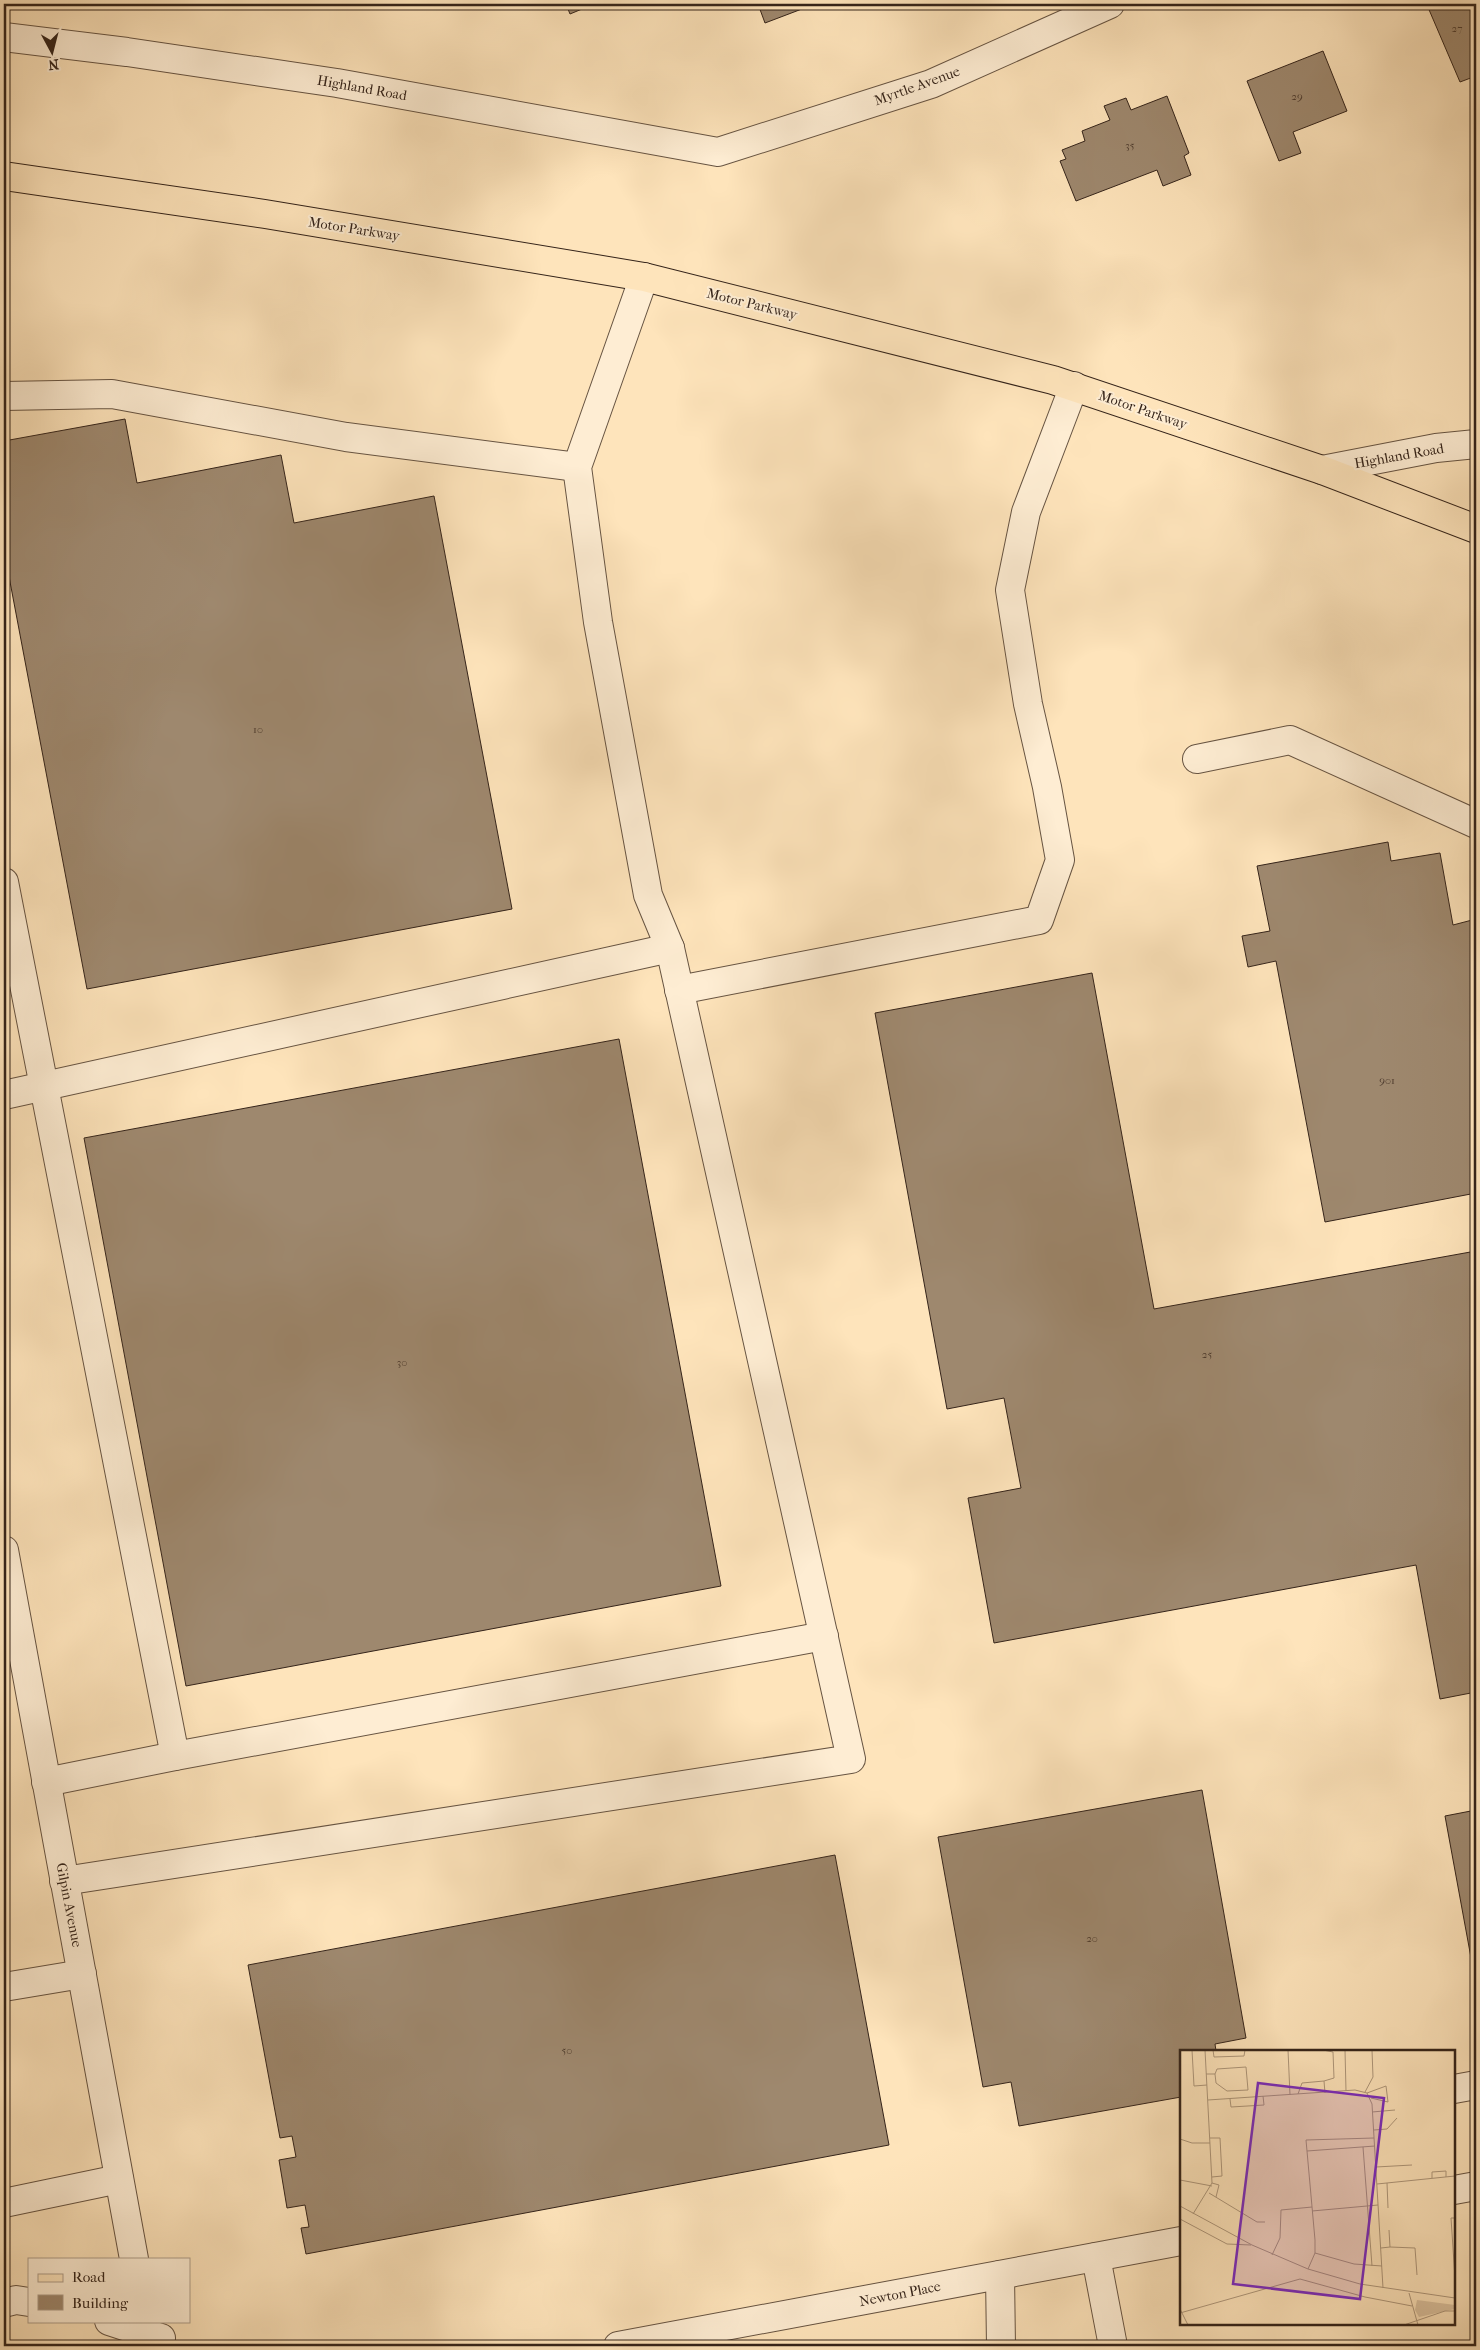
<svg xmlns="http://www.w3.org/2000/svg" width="1480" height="2350" font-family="'IM FELL French Canon',serif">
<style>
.building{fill:#9e886e;stroke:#35241a}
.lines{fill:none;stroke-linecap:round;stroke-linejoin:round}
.minor-casing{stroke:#675442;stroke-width:30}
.major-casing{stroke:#35241a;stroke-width:30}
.minor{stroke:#feedd3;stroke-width:28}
.major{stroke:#fee4bb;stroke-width:28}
.labels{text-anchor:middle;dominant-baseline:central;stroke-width:4;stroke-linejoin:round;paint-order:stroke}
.number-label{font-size:11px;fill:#4f3d2f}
.street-label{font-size:14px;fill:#35241a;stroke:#feedd3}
.inset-road{fill:none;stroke:#ae977b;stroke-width:1}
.view{fill:#7b2cbf;fill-opacity:0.15;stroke:#7b2cbf;stroke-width:2.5}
.inset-edge{fill:none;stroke:#35241a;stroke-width:2.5}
</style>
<rect width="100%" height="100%" fill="#fee4bb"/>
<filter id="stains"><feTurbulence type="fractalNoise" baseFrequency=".004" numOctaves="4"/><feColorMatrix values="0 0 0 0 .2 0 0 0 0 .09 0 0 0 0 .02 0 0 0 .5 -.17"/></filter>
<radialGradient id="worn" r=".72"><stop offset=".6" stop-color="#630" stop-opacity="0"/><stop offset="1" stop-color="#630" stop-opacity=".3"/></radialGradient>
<g class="building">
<polygon points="566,4 594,4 570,14"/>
<polygon points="758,4 815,4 765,23"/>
<polygon points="1430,4 1476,4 1476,51 1473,52 1476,59 1476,76 1460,82 1427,5"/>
<polygon points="1323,51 1347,111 1293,132 1301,153 1279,161 1247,81"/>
<polygon points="1167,96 1189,153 1184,156 1191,175 1163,186 1157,170 1076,201 1060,161 1066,159 1062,150 1085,141 1082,131 1110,120 1104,106 1126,98 1131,110"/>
<polygon points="125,419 137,483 281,455 294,523 434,496 512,909 87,989 4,550 4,441"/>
<polygon points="1388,842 1391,861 1440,853 1453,925 1476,919 1476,1193 1325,1222 1276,961 1248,967 1242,936 1270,931 1257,866"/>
<polygon points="1092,973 1154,1309 1476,1251 1476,1692 1440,1699 1416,1565 994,1643 968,1498 1021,1488 1004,1398 947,1409 875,1013"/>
<polygon points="619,1039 721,1586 186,1686 84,1138"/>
<polygon points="1202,1790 1246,2038 1215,2044 1216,2051 1181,2051 1181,2097 1019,2126 1011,2082 983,2087 938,1837"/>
<polygon points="1476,1810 1476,1985 1445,1816"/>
<polygon points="835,1855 889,2145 306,2254 301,2228 309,2227 305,2205 287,2208 279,2160 296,2157 292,2136 280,2138 248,1965"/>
</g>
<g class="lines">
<defs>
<g id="minor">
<polyline points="4,37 127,52 337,83 718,152 931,84 1110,4"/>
<polyline points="4,396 112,394 346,437 577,467"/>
<polyline points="1322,470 1436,448 1476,444"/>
<polyline points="1197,759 1290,740 1476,824"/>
<polyline points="4,882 175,1756"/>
<polyline points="679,990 1039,920 1060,860 1047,787 1028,704 1010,590 1026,512 1074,386"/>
<polyline points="4,1095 670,948"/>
<polyline points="4,1550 134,2259"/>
<polyline points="46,1782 175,1756 824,1636"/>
<polyline points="64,1881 851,1759 670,948 648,895 598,622 577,467 644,277"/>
<polyline points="4,1987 82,1974"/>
<polyline points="1454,2089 1476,2085"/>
<polyline points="1454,2190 1476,2186"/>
<polyline points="4,2203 119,2179"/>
<polyline points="1096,2257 1113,2346"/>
<polyline points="1000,2275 1001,2346"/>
<polyline points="4,2303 16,2300 29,2302"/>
<polyline points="109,2321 161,2338"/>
<polyline points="618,2346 1181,2241"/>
</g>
<polyline id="major" points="4,176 265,214 644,277 1053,380 1322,470 1476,529"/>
</defs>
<use href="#minor" class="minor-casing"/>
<use href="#major" class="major-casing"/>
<use href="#minor" class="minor"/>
<use href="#major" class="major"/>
</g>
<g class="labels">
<g class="number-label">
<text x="1457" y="28">27</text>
<text x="1297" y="96">29</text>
<text x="1130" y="145">35</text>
<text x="258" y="729">10</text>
<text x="1387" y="1080">901</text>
<text x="1207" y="1354">25</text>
<text x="402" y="1362">30</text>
<text x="1092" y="1938">20</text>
<text x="567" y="2050">50</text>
</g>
<g class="street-label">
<text transform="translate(917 86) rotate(-20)">Myrtle Avenue</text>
<text transform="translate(362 88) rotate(10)">Highland Road</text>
<text transform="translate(354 229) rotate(9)">Motor Parkway</text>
<text transform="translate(752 304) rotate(14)">Motor Parkway</text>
<text transform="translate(1143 410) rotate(19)">Motor Parkway</text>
<text transform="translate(1399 456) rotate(-10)">Highland Road</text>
<text transform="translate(69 1905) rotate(79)">Gilpin Avenue</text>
<text transform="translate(900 2294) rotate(-11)">Newton Place</text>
</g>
</g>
<g transform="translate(1180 2050)">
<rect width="275" height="275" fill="#fee4bb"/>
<path d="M 237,250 L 275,255 L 275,259 L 239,267 L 235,260 Z" fill="#dcc3a0"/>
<path class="inset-road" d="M 12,0 L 14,36 L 27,35M 33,0 L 34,7 L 64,6 L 65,0M 108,0 L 110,45M 143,0 L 153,2 L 154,28 L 144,31 L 145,43M 165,0 L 166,41M 26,24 L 35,24 L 37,19 L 66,17 L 68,40 L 47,41 L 36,33 L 35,24M 185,42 L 193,27 L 192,0M 187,43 L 192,54 L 203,238M 187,43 L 206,36 L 208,52 L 191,48M 118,44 L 122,33 L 144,31M 50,49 L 51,57 L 84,55 L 83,46M 28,50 L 175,40 L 187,43M 192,62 L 215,60M 194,80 L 207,79 L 217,68M 30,88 L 40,88 L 42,126 L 32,127M 0,89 L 12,93 L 30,93M 183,97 L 192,216M 127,101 L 195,96M 196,117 L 232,115M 252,128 L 252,122 L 266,121 L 266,127M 0,130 L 32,136M 32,133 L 39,135 L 36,147M 207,133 L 208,158M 197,134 L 275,126M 29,143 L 77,172 L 85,172M 0,156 L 72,195 L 128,219 L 180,234 L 275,248M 132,161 L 198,155M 13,164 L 32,133 L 25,0M 275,168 L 271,168 L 275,228M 0,169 L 47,194 L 71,195M 210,197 L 235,198 L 237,225M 201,198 L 210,197 L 209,180M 135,203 L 174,214 L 202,216M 92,205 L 100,188 L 101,160 L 132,157M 128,219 L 135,203 L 135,190 L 126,90 L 194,88M 229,243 L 238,275M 0,259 L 8,275M 0,263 L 120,229 L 185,247 L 232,256M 224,275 L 265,261 L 275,261"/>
<path class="view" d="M 78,33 L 204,48 L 180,249 L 53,234 Z"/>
<rect width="275" height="275" class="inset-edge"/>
</g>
<rect width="1480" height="2350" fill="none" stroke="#fee4bb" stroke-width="20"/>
<rect x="5" y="5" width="1470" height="2340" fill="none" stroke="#35241a" stroke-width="2.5"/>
<rect x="10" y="10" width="1460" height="2330" fill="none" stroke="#35241a"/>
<rect x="28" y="2258" width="162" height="65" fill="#feedd3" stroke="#ae9d89"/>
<rect x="38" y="2274" width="25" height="8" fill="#fee4bb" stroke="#ae9d89"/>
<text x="72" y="2282" font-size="15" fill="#35241a">Road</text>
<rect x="38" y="2295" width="25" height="15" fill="#9e886e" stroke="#ae9d89"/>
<text x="72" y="2308" font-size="15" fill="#35241a">Building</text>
<g transform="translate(52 52) rotate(173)" stroke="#feedd3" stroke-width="4" paint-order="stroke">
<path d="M0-4L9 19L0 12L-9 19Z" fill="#35241a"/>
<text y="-8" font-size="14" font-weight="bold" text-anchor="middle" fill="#35241a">N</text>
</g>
<rect width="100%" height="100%" filter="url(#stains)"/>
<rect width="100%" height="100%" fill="url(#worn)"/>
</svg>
